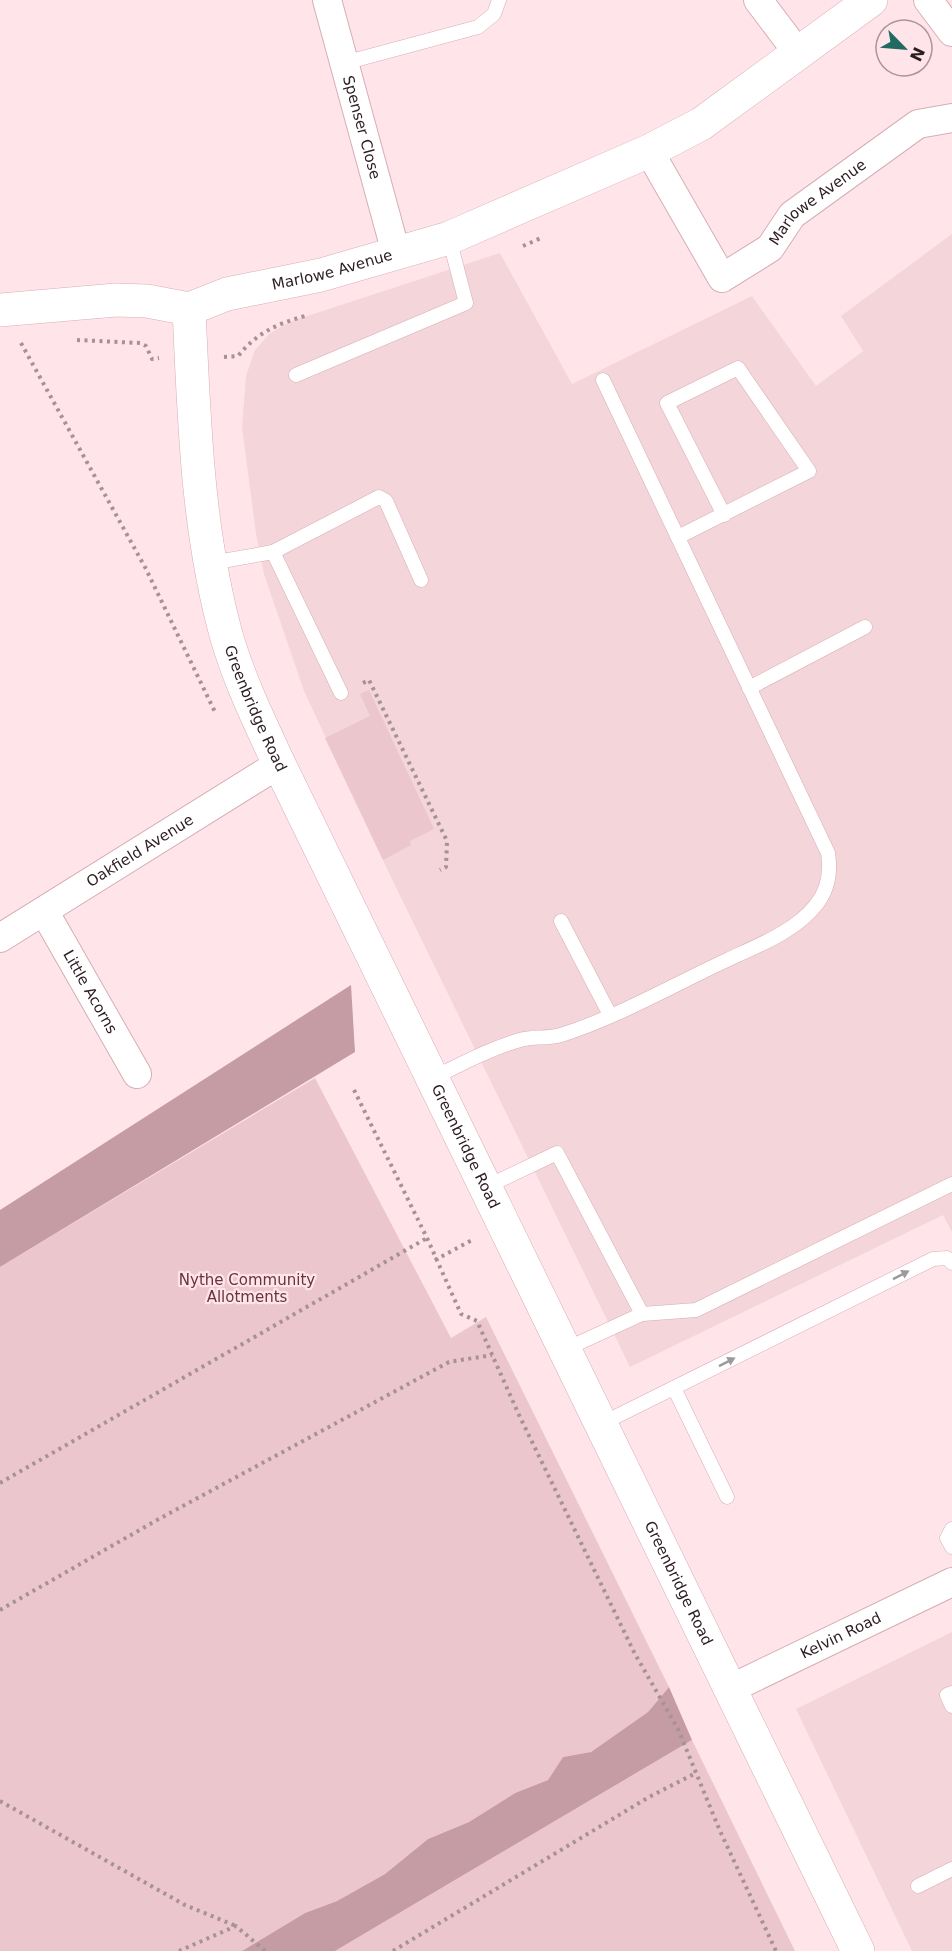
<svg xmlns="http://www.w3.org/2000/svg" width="952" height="1951" font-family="'DejaVu Sans',sans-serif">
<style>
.built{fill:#f3d5da}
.green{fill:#ecc6cd}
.forest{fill:#c59ca4}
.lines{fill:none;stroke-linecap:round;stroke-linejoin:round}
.lane-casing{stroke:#d6aeb5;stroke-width:15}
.street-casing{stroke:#d6aeb5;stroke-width:30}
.secondary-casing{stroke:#d6aeb5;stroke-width:34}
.path{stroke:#a69195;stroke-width:4;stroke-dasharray:3 4.5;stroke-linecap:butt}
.lane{stroke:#fff;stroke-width:14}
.street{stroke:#fff;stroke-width:28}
.secondary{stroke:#fff;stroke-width:33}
.oneway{fill:#a0999b}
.labels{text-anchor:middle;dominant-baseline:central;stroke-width:4.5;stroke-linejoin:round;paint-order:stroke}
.street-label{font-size:15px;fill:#2c1d20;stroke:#ffe5ea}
.park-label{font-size:15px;fill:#693340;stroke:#ffe5ea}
</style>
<rect width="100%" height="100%" fill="#ffe5ea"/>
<g class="built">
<polygon points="952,234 952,1232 943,1215 630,1367 389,873 304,691 264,574 256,534 242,427 246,376 255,350 269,334 289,322 500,253 572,384 752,296 816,386 863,351 841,316"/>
<polygon points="952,1632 952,1951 912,1951 796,1709"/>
</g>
<g class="green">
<polygon points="369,690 434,829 410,841 411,845 383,860 325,738 370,716 360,694"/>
<polygon points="315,1078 451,1338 486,1317 669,1687 648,1712 591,1752 563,1757 548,1780 515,1793 469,1822 428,1839 385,1874 337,1901 305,1913 242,1951 0,1951 0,1267"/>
<polygon points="692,1740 795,1951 335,1951"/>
</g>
<g class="forest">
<polygon points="351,985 355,1052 0,1267 0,1210"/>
<polygon points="669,1687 692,1740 335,1951 242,1951 305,1913 337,1901 385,1874 428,1839 469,1822 515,1793 548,1780 563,1757 591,1752 648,1712"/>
</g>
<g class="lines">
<defs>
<g id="lane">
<polyline points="344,63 478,27 494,14 499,0"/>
<polyline points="296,375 466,303 449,238"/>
<polyline points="678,537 809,471 738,368 667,403 724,515"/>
<polyline points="273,552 341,693"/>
<polyline points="211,563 273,552 379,497 386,501 421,580"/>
<polyline points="749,688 865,627"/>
<polyline points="561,921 610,1015"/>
<path d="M 433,1078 C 461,1064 489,1049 520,1040 C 533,1036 548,1039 561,1035 C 618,1017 673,985 727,960 C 757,946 796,931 816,905 C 828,890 831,872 828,853 L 603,380"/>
<polyline points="486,1187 557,1153 642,1314 566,1349"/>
<polyline points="642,1314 696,1310 952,1184"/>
<polyline points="674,1388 727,1497"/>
<polyline points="601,1424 933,1259 947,1258 952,1263"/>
<polyline points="952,1529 947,1538 952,1547"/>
<polyline points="952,1693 947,1695 952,1706"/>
<polyline points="918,1886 952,1869"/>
</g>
<g id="street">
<path id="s1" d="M 327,0 L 396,253"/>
<polyline points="758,0 798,53"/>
<polyline points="928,0 952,32"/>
<path id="s2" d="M 649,151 L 722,278 L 770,248 L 792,215 L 918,124 L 952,118"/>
<path id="s3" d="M 44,911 L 137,1074"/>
<path id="s4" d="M 0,938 L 279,764"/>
<path id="s5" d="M 730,1689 L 952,1582"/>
</g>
<g id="secondary">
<path id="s6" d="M 189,309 C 194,419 197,531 227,638 C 240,682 260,723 279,764 L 858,1951"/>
<path id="s7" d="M 0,310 L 116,300 L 147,301 L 189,309 L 227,294 L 321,275 L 449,238 L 649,151 L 701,124 L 871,0"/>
</g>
</defs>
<use href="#lane" class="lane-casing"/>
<use href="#street" class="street-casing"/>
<use href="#secondary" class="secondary-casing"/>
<g class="path">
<polyline points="523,246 541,238"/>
<polyline points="77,340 140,343 146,346 152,359 159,358"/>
<polyline points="21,343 146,569 215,712"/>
<path d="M 224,357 L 238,356 C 257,333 276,324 305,316"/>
<polyline points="363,683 369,680 447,841 446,867 440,870"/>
<polyline points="354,1090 427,1238 461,1314 477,1321 519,1415 635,1654 678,1729 720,1831 776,1951"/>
<polyline points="435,1260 474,1239"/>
<polyline points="0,1483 427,1238"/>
<polyline points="0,1610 157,1520 449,1362 492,1355"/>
<polyline points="0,1801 185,1905 236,1926"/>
<polyline points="179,1951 236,1926 265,1951"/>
<polyline points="393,1951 649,1797 696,1773"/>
</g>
<use href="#lane" class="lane"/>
<use href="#street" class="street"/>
<use href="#secondary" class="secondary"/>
</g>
<defs><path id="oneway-solid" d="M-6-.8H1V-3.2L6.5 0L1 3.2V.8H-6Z" transform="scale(1.5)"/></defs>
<g class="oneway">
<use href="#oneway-solid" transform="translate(901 1275) rotate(-27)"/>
<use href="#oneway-solid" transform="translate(727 1362) rotate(-27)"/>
</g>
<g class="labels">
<g class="street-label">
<text stroke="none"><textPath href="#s1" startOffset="132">Spenser Close</textPath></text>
<text stroke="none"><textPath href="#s2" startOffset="270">Marlowe Avenue</textPath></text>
<text stroke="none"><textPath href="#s7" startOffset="339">Marlowe Avenue</textPath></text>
<text stroke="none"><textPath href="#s6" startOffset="408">Greenbridge Road</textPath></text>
<text stroke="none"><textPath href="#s4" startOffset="165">Oakfield Avenue</textPath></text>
<text stroke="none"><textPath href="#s3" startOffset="93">Little Acorns</textPath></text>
<text stroke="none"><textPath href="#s6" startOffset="894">Greenbridge Road</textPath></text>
<text stroke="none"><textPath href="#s6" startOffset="1380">Greenbridge Road</textPath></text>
<text stroke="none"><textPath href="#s5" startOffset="123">Kelvin Road</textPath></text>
</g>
<g class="park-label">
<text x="247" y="1280">Nythe Community<tspan x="247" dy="17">Allotments</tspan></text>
</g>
</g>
<g transform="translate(904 48) rotate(115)"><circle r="28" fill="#ffe5ea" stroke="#ab9599" stroke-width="1.5"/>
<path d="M0-4.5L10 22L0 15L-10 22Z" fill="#206a63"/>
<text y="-9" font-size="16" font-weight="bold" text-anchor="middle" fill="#2c1d20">N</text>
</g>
</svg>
